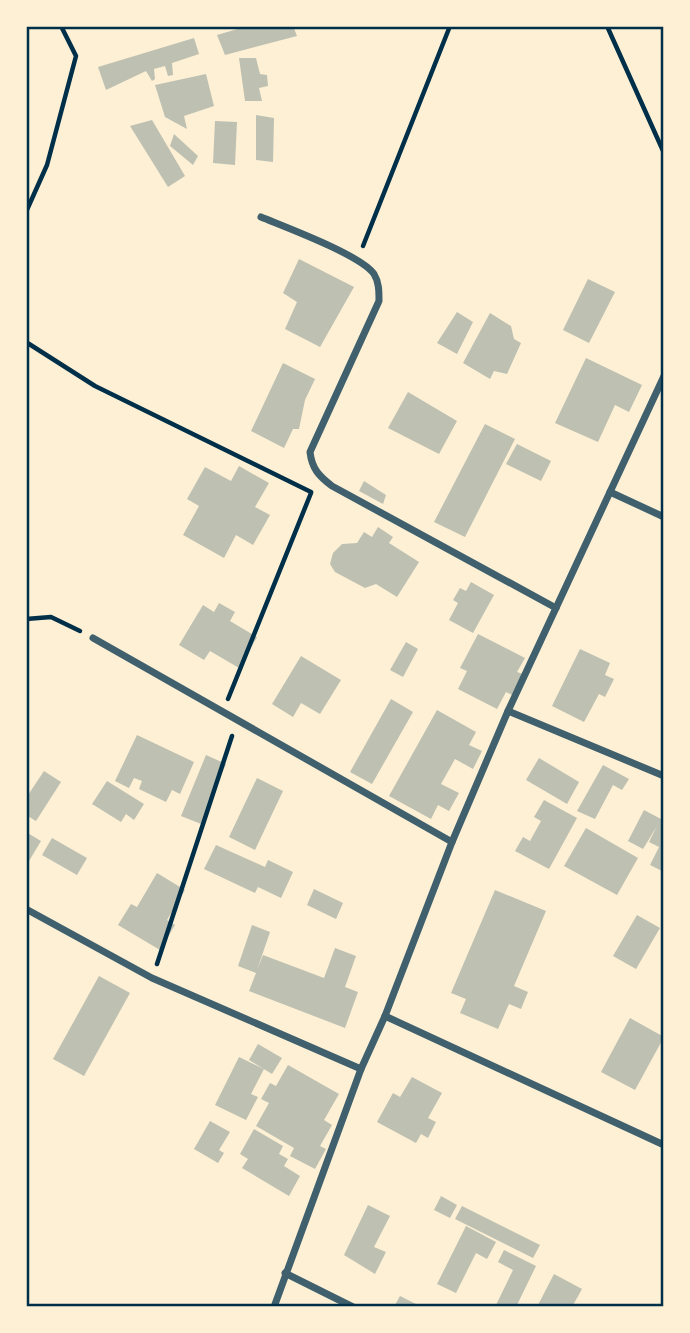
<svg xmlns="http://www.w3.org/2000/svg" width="690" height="1333" font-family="'Exo 2',sans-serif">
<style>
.building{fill:#bec0b2}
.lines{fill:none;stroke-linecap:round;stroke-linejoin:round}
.path{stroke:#003049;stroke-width:4.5}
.minor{stroke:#3f606c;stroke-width:7}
.neatline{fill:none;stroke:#003049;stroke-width:2.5}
</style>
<rect width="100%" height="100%" fill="#fdf0d5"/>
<g class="building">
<polygon points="248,26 293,26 297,36 225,55 217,35"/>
<polygon points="194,38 199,54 172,63 173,75 168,76 165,66 154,69 155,79 152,81 146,71 106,90 98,67"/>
<polygon points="239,58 256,58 260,74 267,75 268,86 259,88 262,101 245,101"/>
<polygon points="206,74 214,106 184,116 187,129 165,117 155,85"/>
<polygon points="256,115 274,118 273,162 256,160"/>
<polygon points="152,120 185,176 168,187 130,126"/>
<polygon points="215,121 237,122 235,165 213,163"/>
<polygon points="174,134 198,156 193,165 170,146"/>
<polygon points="299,259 354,287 320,347 285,329 297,302 283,293"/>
<polygon points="588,279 615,292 589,343 563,330"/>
<polygon points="457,312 473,322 457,354 437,343"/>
<polygon points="490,313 511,326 514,339 521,343 507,374 494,371 490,379 463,363"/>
<polygon points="586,358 642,385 629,412 615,405 598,442 555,423"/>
<polygon points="283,363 315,379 305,400 299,429 293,429 284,448 251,431"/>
<polygon points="408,392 457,421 439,454 388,428"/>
<polygon points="485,424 515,439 465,537 434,522"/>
<polygon points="517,444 551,461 541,481 506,464"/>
<polygon points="239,466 269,483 255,507 270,515 253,545 236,535 224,558 183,535 199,506 187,499 205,467 231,481"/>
<polygon points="364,481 386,495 383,504 359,491"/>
<polygon points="378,527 393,537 389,543 419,562 397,597 376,584 365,588 335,572 330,564 333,553 342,544 357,543 364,532 372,537"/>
<polygon points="471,582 494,595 473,633 449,620 458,603 453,600 460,588 466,591"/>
<polygon points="219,603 235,612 230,621 257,637 239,668 210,651 204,660 179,645 203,605 214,612"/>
<polygon points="478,634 525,658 517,672 523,674 512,695 506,692 497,709 458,689 467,671 460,668"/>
<polygon points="406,642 418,649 403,677 390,670"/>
<polygon points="580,649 610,663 605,675 614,679 605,697 599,694 584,722 552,706"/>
<polygon points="301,656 341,680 320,714 301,703 293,717 272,704"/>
<polygon points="391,699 413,712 372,784 350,772"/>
<polygon points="437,710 476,732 469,745 482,751 473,769 455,759 441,784 459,793 449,811 438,805 431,819 389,796"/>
<polygon points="137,735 194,762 180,794 172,790 166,802 139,789 142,781 134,778 129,788 115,781"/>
<polygon points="206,755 226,764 201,824 181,816"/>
<polygon points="539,758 579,782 567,804 526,780"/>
<polygon points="603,765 629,779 622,790 613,785 595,819 577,811"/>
<polygon points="44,771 61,782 36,821 26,815 26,798"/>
<polygon points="257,778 283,791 255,850 229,837"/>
<polygon points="107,781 144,804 134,820 126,814 121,822 92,804"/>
<polygon points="544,800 577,818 549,869 515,851 523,837 530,841 541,821 534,817"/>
<polygon points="644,810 661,819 664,813 664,872 650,865 659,847 649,842 657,826 643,849 628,841"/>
<polygon points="586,828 638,858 617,895 564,866"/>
<polygon points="26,832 41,841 26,866"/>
<polygon points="52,838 87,858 77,875 42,855"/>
<polygon points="216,845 265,867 268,860 293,872 281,898 258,887 255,893 204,869"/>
<polygon points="157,873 185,890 167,920 175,925 160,950 118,925 131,904 137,907"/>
<polygon points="314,889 343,903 336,919 307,905"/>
<polygon points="495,890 546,911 514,986 528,992 521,1009 509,1004 498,1029 460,1013 466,999 451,993"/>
<polygon points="637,915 660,928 636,969 613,956"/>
<polygon points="252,925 270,932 257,970 263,955 324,978 335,948 356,956 345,987 358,992 345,1028 249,991 256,973 238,966"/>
<polygon points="99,976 130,993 84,1076 53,1059"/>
<polygon points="630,1018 664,1037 635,1090 601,1072"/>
<polygon points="258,1044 282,1058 272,1074 249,1060"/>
<polygon points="239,1057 264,1069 251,1094 258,1097 246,1120 215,1105"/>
<polygon points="288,1065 339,1094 324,1120 332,1125 320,1146 326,1149 315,1169 290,1156 294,1148 256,1126 269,1103 261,1099 270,1083 276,1086"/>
<polygon points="412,1077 442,1093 428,1118 436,1122 428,1138 421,1134 416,1143 377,1122 393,1093 400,1097"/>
<polygon points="210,1121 230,1132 219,1150 224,1153 218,1163 194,1149"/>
<polygon points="254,1129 283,1146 279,1154 288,1159 284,1166 300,1176 289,1196 242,1168 248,1159 240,1154"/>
<polygon points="441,1196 457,1205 450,1218 434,1210"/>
<polygon points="368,1205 390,1216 374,1247 386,1252 375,1274 344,1255"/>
<polygon points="462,1206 540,1245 533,1258 455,1219"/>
<polygon points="466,1226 496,1242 487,1259 476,1253 456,1293 437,1284"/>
<polygon points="504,1250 536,1266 516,1307 495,1307 513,1270 498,1262"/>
<polygon points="554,1274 582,1289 572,1307 537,1307"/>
<polygon points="400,1296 422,1307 399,1307 395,1305"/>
</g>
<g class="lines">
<g class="path">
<polyline points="607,26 664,153"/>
<polyline points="26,212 47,165 76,56 61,26"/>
<polyline points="363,246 450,26"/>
<polyline points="26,342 95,386 311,492"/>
<polyline points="26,619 51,617 80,631"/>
<polyline points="228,699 311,493"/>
<polyline points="157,964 232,736"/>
</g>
<g class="minor">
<path d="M 261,217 C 285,227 361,255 374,274 C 379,282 379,291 379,301 L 310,452 C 312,469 319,476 332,486 L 556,608"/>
<polyline points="610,492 664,517"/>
<polyline points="93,638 452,842"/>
<polyline points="508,711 664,776"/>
<polyline points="26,909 152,978 361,1069"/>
<polyline points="385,1016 664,1145"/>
<polyline points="285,1273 353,1307"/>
<polyline points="274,1307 361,1069 385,1016 452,842 508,711 664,376"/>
</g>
</g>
<rect width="690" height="1333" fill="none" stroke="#fdf0d5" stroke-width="56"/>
<rect x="28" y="28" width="634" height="1277" class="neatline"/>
</svg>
